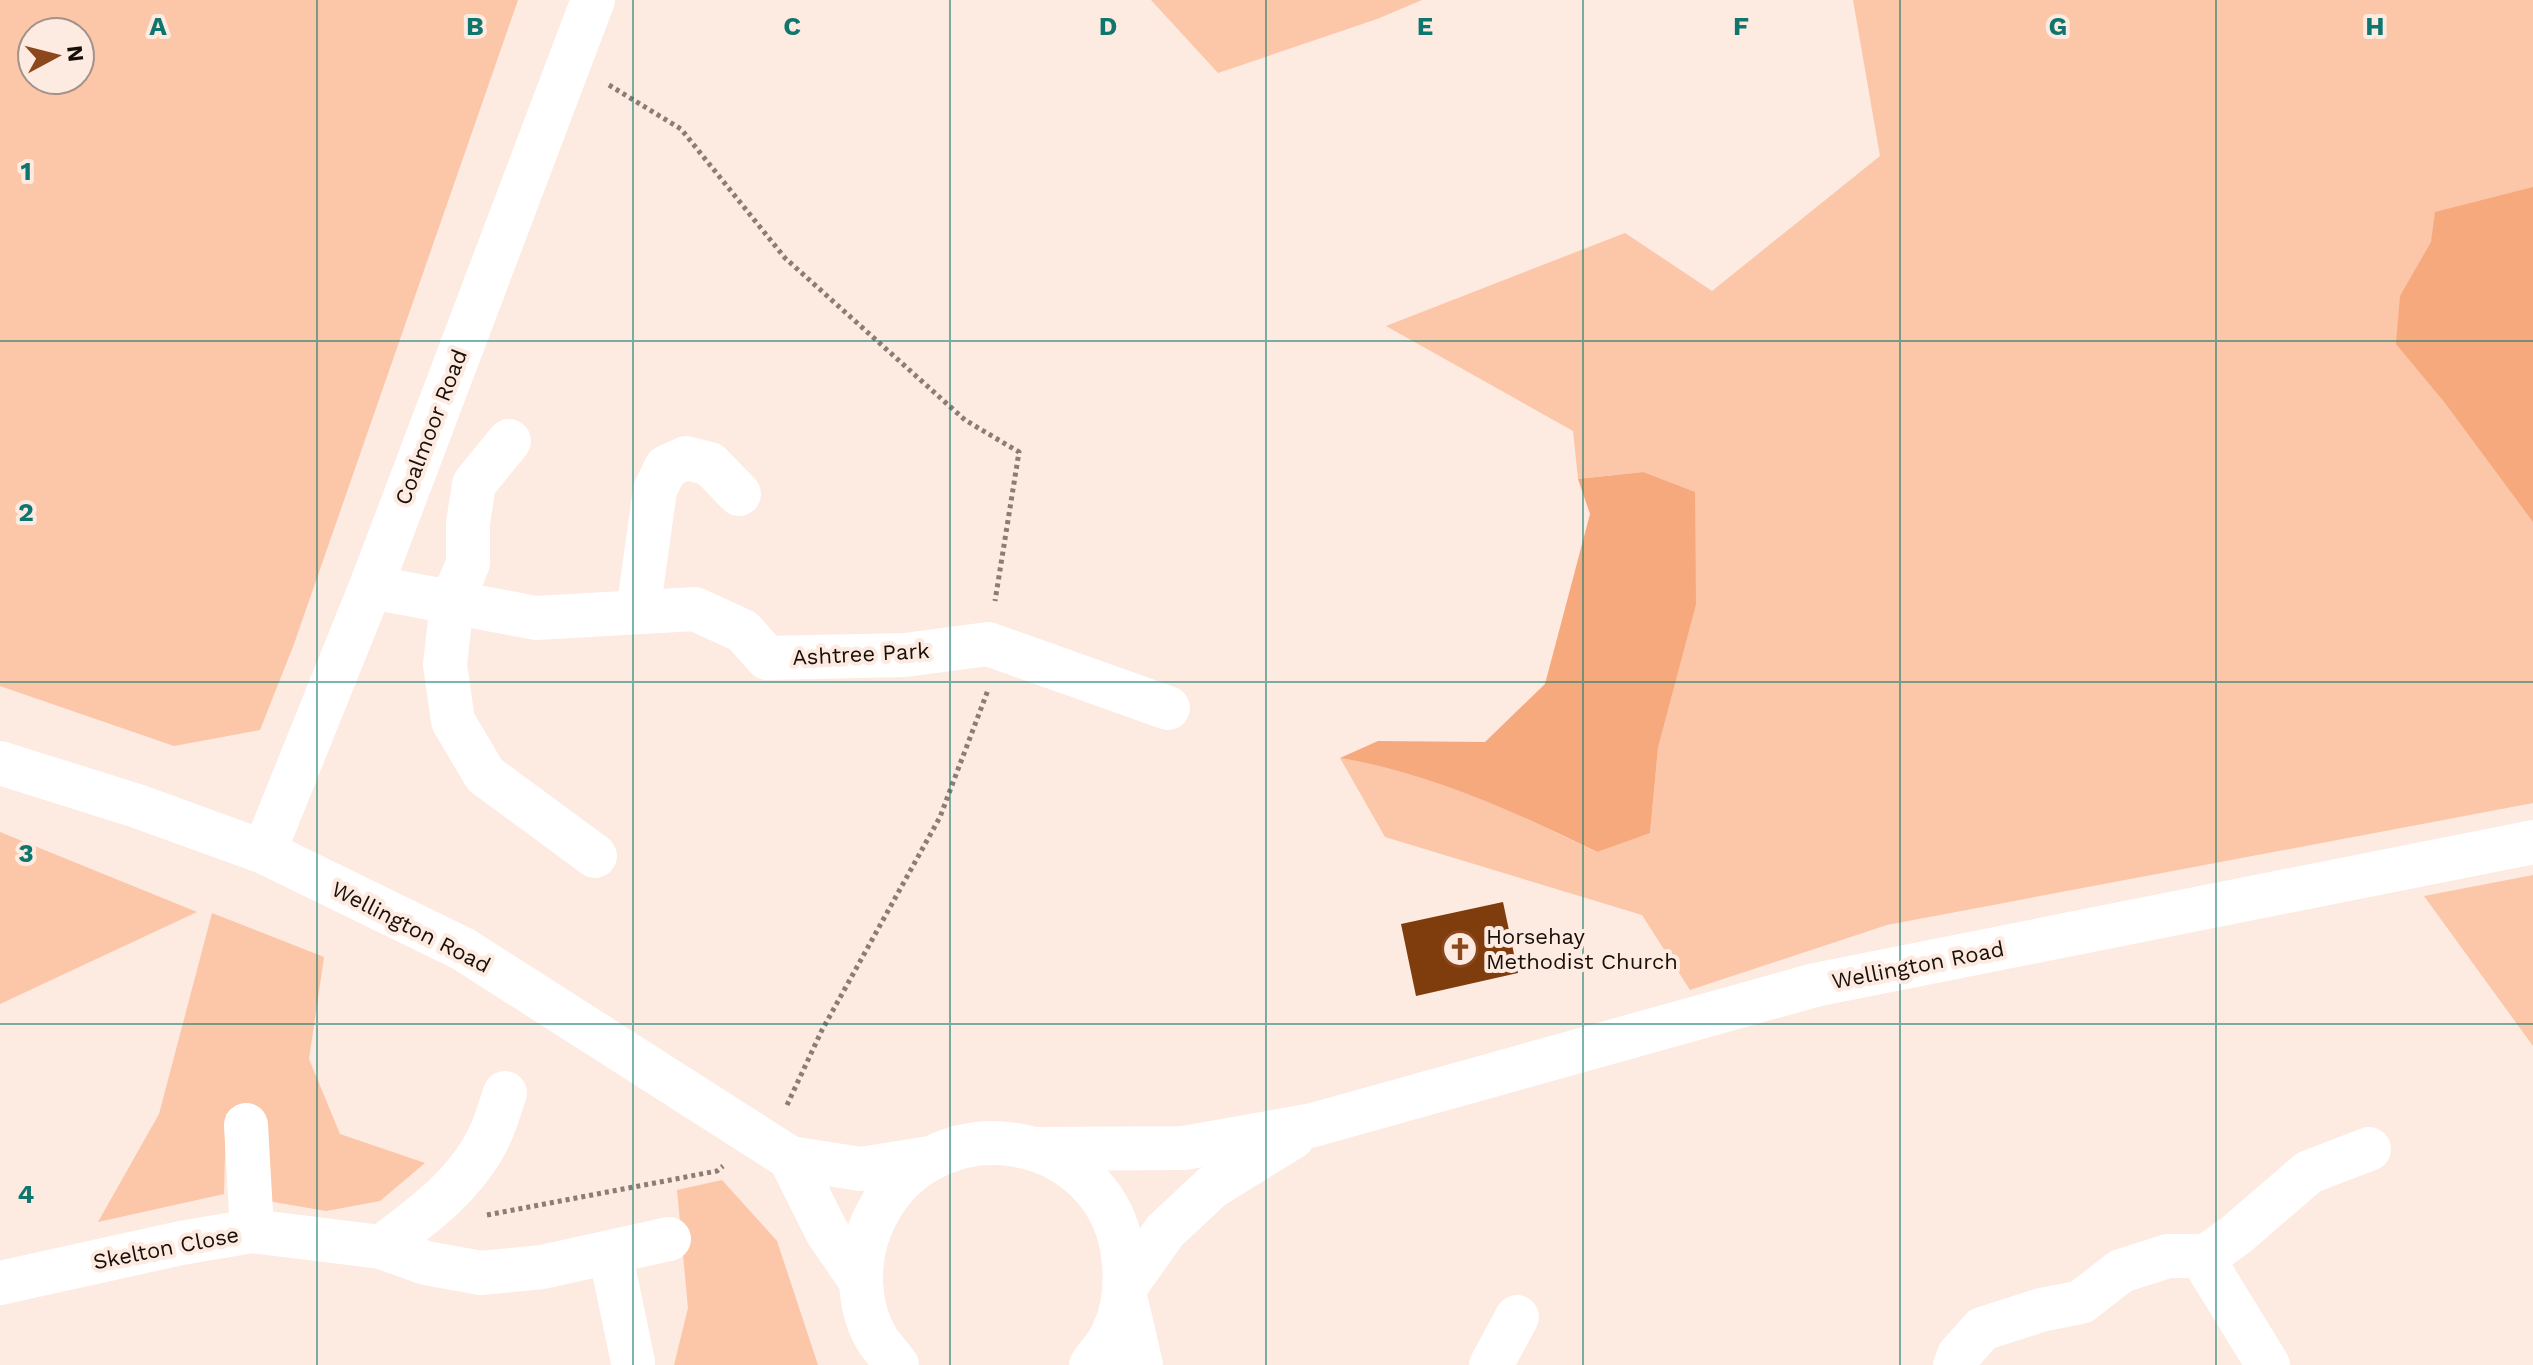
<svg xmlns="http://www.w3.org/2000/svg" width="2533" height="1365" font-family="'Work Sans',sans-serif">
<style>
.green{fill:#fcc6a9;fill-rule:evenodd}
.water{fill:#f7a97e}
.building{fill:#7f3c0d}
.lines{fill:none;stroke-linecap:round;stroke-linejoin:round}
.path{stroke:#8b7c74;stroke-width:5;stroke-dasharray:4 4;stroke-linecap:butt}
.minor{stroke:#fff;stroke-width:44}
.major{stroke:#fff;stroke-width:44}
.grid{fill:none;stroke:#0f766e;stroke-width:2;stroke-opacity:0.55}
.labels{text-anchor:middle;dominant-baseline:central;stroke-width:8;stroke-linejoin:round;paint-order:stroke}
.street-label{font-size:22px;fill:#190f09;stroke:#fdeae0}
.poi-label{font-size:22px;fill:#190f09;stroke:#fdeae0;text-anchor:start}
.grid-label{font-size:26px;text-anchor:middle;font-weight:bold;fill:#0f766e;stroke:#fdeae0;stroke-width:8;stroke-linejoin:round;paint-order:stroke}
</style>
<rect width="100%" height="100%" fill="#fdeae0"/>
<g class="green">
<path d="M 0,0 L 518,0 L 294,644 L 260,730 L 174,746 L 0,686 ZM 32,32 L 80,32 L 80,80 L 32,80 Z"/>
<polygon points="1151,0 1422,0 1377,19 1218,73"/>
<path d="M 1853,0 L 2533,0 L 2533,803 L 1887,925 L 1690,990 L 1642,915 L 1385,837 L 1340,758 C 1429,773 1516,812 1596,852 L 1650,832 L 1658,748 L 1696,605 L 1643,472 L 1578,479 L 1573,431 L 1386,326 L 1625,233 L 1712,291 L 1880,156 Z"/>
<polygon points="0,832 197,912 0,1004"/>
<polygon points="2533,875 2533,1046 2424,896"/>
<polygon points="212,913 324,957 309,1059 340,1134 425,1163 380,1201 326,1211 268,1201 251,1113 226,1114 224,1194 98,1222 159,1114"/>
<polygon points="722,1180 777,1241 818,1365 674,1365 688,1308 677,1190"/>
</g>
<g class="water">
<polygon points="2533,187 2533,522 2445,403 2396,344 2400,296 2431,242 2435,212"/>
<path d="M 1643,472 L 1695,492 L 1696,605 L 1658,748 L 1650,833 L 1597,852 C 1516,812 1429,773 1340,758 L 1378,741 L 1485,742 L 1545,684 L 1590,514 L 1578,479 Z"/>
</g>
<polygon class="building" points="1503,902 1518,973 1416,996 1401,924"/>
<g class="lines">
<g class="path">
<polyline points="609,85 681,129 785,258 965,420 1019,452 995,601"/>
<polyline points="787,1105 822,1030 940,817 988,690"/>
<polyline points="487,1215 717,1171 723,1166"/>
</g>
<g class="minor">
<polyline points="509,441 474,484 468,523 468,563 452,602 445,665 453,721 485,775 595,856"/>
<polyline points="372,584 392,591 536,618 695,609 743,631 767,658 905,655 988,644 1168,708"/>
<polyline points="638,612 655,490 666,467 686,458 710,464 739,494"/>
<polyline points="264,852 372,584 593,0"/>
<polyline points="246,1125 252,1231"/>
<path d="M 381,1247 C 423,1216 467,1184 490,1135 C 496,1122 500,1107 505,1093"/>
<polyline points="610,1252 633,1362"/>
<polyline points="2201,1256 2268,1365"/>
<polyline points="0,1283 181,1243 252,1231 381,1247 426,1263 481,1273 542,1267 669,1239"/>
<polyline points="1125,1296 1141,1365"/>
<polyline points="1491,1365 1517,1317"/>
<polyline points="1955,1365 1959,1355 1982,1329 2041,1310 2081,1302 2121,1271 2168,1256 2201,1256 2211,1253 2237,1234 2309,1172 2369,1149"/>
</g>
<g class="major">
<polyline points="0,763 137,806 264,852 463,949 790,1158 861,1169 930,1158"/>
<polyline points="1037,1149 1184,1148 1313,1125 1815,985 2533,842"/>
<polyline points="790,1158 827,1232 860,1280"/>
<polyline points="1126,1286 1165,1231 1212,1187 1293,1137"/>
<path d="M 897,1365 C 891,1357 884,1349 878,1341 C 858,1309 856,1264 870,1229 C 921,1097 1114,1124 1124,1264 C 1126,1289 1123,1313 1112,1335 C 1107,1346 1098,1355 1091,1365"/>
</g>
</g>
<path class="grid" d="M 317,0 L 317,1365M 633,0 L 633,1365M 950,0 L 950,1365M 1266,0 L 1266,1365M 1583,0 L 1583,1365M 1900,0 L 1900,1365M 2216,0 L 2216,1365M 0,341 L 2533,341M 0,682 L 2533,682M 0,1024 L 2533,1024"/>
<defs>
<symbol id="church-ring" viewBox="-11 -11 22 22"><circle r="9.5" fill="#fdeae0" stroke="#8c481c" stroke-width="1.5"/><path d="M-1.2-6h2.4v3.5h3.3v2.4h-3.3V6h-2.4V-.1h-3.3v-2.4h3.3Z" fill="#8c481c"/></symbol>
</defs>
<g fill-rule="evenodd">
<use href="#church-ring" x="1440" y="929" width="40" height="40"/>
</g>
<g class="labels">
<g class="street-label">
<text transform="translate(431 427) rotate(-69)">Coalmoor Road</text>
<text transform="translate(861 654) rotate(-3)">Ashtree Park</text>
<text transform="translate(411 927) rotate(27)">Wellington Road</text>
<text transform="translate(1918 965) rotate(-11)">Wellington Road</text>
<text transform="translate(166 1248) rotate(-11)">Skelton Close</text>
</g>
<g class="poi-label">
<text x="1486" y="936">Horsehay<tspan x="1486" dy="25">Methodist Church</tspan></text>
</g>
</g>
<g class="grid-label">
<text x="158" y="35">A</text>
<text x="475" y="35">B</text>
<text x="792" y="35">C</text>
<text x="1108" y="35">D</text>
<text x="1425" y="35">E</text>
<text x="1741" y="35">F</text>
<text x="2058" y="35">G</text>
<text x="2375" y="35">H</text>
<text x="26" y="180">1</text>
<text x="26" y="521">2</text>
<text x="26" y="862">3</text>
<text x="26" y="1203">4</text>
</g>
<g transform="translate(56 56) rotate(83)"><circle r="38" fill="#fdeae0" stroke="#a2928a" stroke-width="2"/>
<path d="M0-6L14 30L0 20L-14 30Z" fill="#8c481c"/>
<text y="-12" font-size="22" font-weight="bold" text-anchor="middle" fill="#190f09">N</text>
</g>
</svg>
